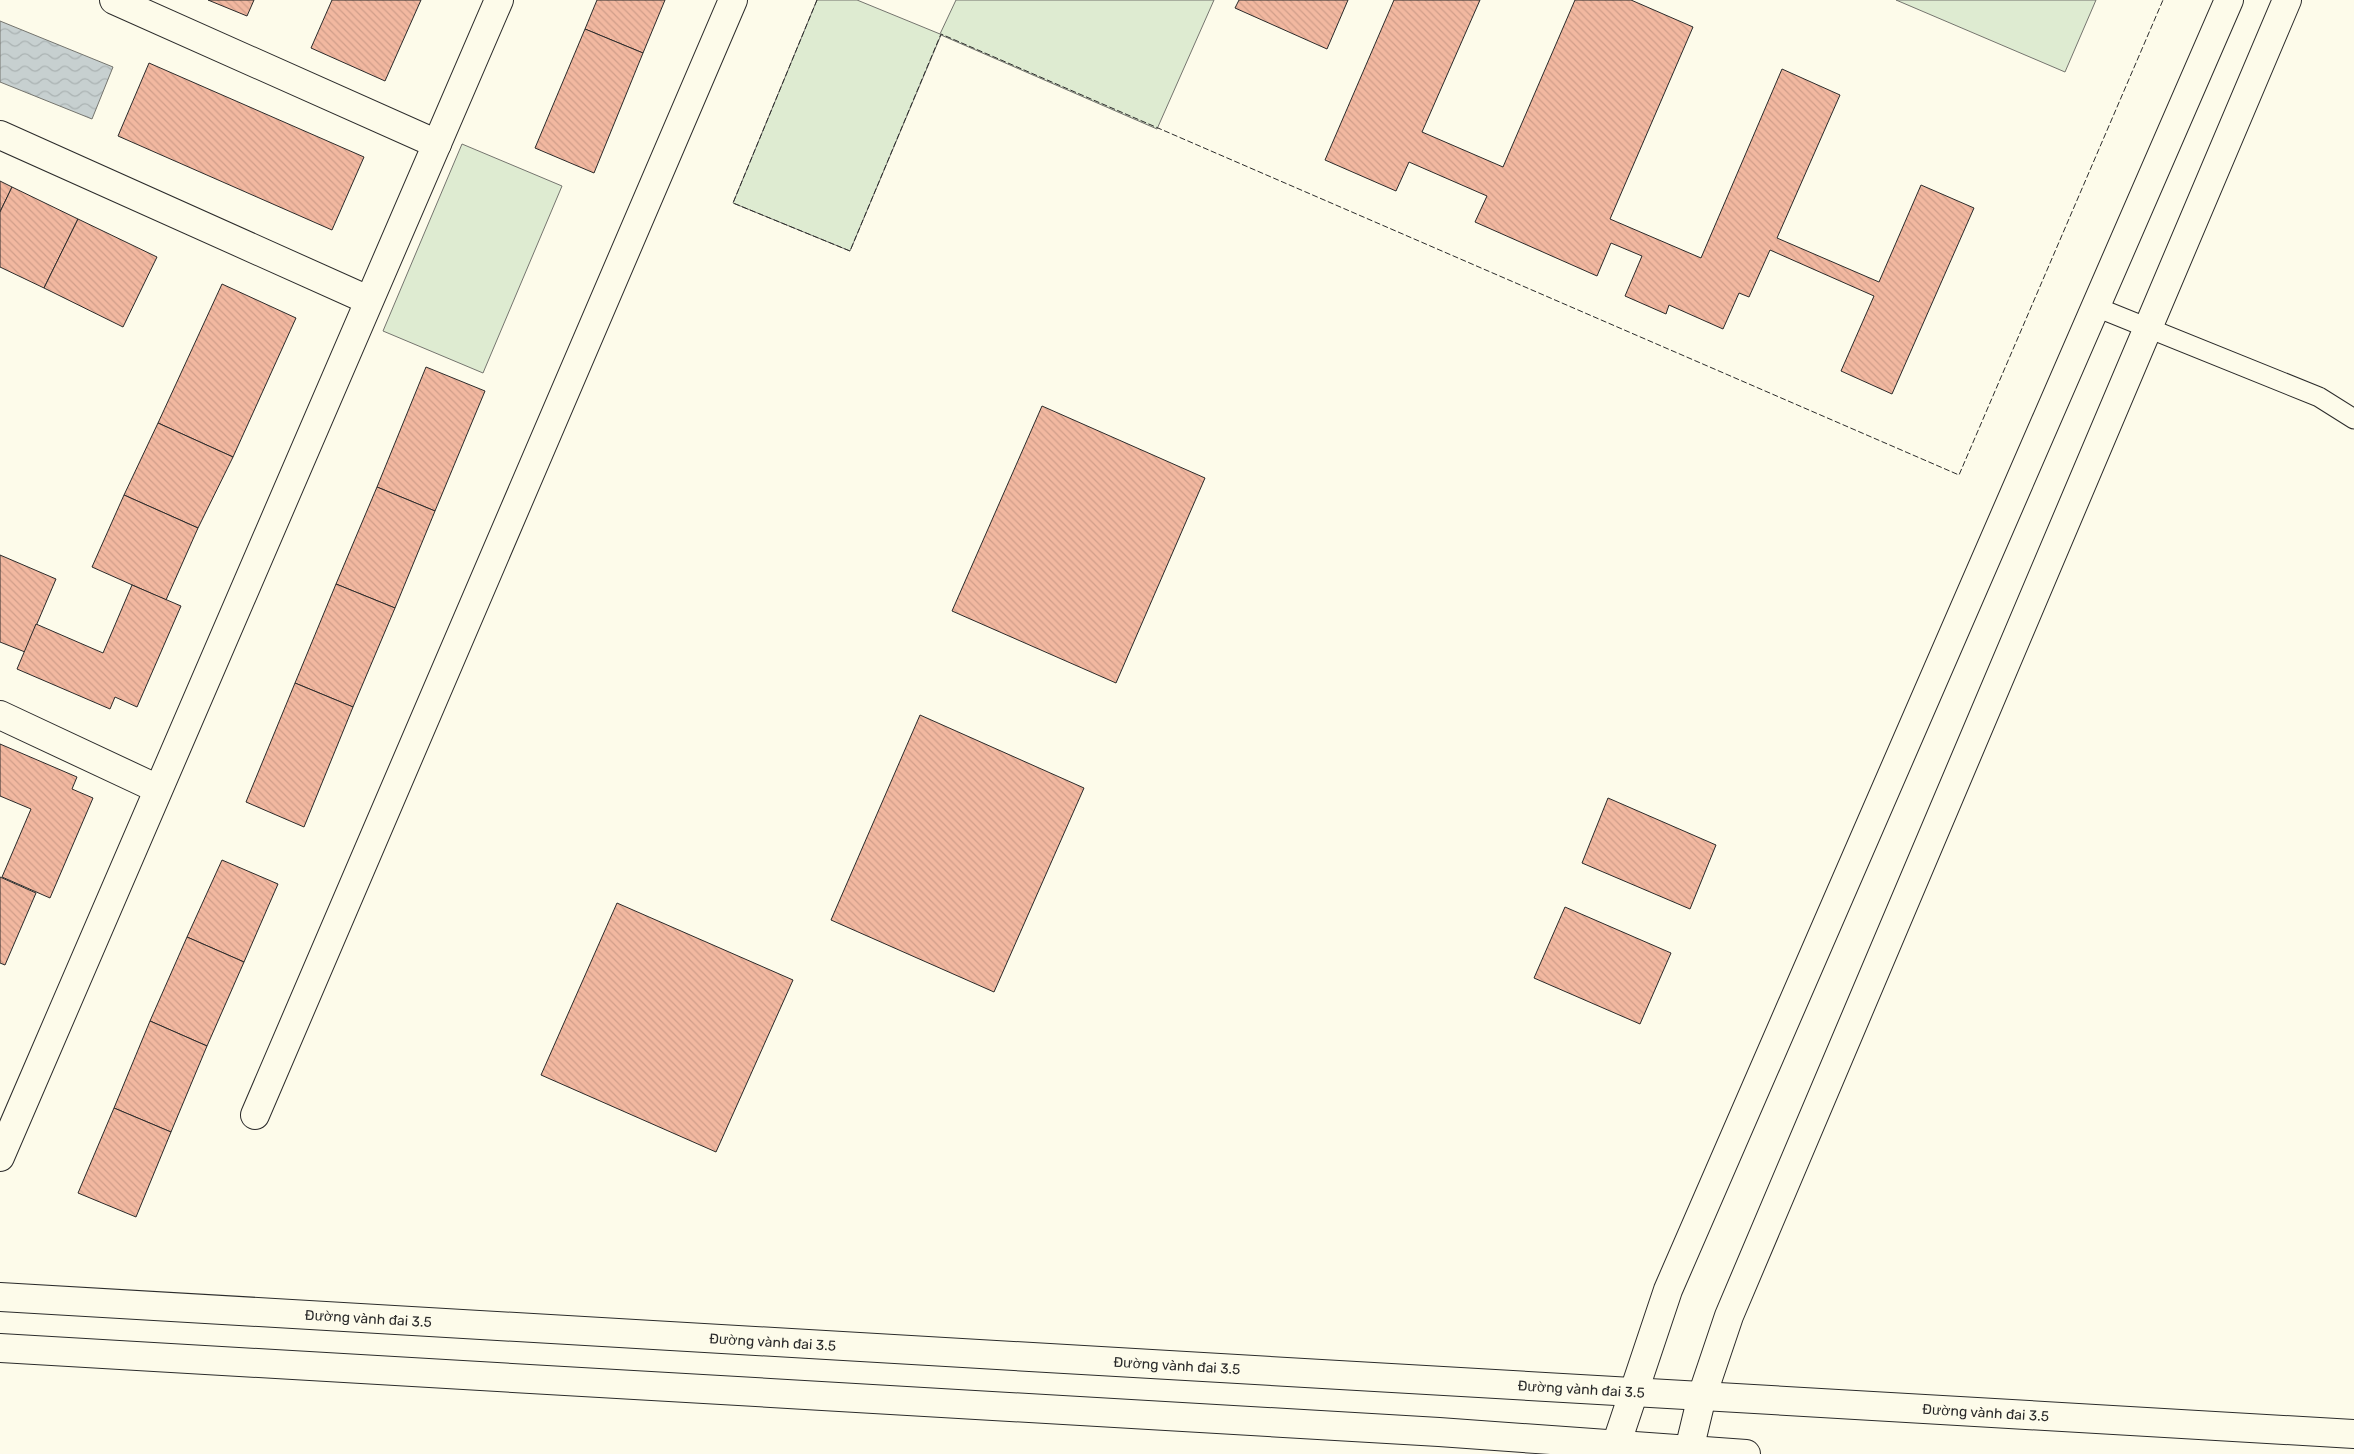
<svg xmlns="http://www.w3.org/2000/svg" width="2354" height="1454" font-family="Rubik,sans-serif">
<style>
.pitch{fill:#deebd1;stroke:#74746e}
.water{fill:url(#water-waves);stroke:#74746e}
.building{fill:url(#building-back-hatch);stroke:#2b2b2b}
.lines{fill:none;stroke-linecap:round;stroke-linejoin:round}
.lane-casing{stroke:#2b2b2b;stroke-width:21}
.street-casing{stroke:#2b2b2b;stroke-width:30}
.secondary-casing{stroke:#2b2b2b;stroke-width:30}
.primary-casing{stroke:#2b2b2b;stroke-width:30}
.lane{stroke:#fdfbea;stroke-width:19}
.street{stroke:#fdfbea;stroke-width:28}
.secondary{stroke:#fdfbea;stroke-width:28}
.primary{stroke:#fdfbea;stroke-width:28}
.fence{stroke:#2b2b2b;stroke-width:1;stroke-dasharray:6 2.5;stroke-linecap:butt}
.labels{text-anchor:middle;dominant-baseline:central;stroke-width:4;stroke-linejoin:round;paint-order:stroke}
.street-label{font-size:14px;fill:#2b2b2b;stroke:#fdfbea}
</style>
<defs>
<pattern id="water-waves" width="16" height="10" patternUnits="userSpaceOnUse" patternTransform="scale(1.25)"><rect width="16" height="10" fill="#c7d0d0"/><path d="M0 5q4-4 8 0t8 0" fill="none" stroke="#abb3b3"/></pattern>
<pattern id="building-back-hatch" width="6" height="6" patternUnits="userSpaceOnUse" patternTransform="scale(1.25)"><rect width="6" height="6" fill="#f2b8a0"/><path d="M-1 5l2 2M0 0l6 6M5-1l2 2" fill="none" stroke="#d09e8a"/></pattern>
</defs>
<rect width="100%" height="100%" fill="#fdfbea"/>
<g class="pitch">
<polygon points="817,0 857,0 940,34 956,0 1214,0 1157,129 941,35 850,251 733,203"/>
<polygon points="1896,0 2096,0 2065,72"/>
<polygon points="462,144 562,186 483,373 383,331"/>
</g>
<polygon class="water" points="0,21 113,67 92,119 0,82"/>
<g class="building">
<polygon points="208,0 254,0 247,16"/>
<polygon points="332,0 421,0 385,81 311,48"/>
<polygon points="597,0 665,0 643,53 585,29"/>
<polygon points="1239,0 1348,0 1327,49 1235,8"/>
<polygon points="1394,0 1480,0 1422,132 1503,167 1575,0 1631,0 1693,27 1610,219 1701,258 1782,69 1840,95 1777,238 1879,282 1921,185 1974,208 1892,394 1841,371 1874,296 1770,250 1749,297 1739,293 1723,329 1669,305 1666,314 1625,296 1642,256 1611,243 1597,276 1475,222 1487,196 1409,162 1396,191 1325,160"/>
<polygon points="585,29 643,53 594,173 535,148"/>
<polygon points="149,63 364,157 332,230 118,136"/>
<polygon points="0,181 12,187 0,212"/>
<polygon points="12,187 78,219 44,288 0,267 0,212"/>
<polygon points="78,219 157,257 123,327 44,288"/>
<polygon points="222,284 296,318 233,457 158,423"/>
<polygon points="426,367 485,391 435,511 377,487"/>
<polygon points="1042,406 1205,478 1116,683 952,611"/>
<polygon points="158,423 233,457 198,528 124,495"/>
<polygon points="377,487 435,511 395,608 336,584"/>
<polygon points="124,495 198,528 166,600 92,567"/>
<polygon points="0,555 56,579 25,652 0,642"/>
<polygon points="336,584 395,608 353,707 295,683"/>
<polygon points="132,585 181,606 137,707 115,697 110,709 17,669 36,624 103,653"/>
<polygon points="295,683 353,707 304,827 246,802"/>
<polygon points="920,715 1084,788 994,992 831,920"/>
<polygon points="0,744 77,777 72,789 93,798 50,898 2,877 31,809 0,796"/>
<polygon points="1608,798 1716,845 1690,909 1582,863"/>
<polygon points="222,860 278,884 244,962 187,937"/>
<polygon points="0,877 36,893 5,965 0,963"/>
<polygon points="617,903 793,980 716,1152 541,1075"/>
<polygon points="1565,907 1671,953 1640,1024 1534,978"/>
<polygon points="187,937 244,962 207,1046 150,1021"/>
<polygon points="150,1021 207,1046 171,1132 114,1108"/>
<polygon points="114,1108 171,1132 136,1217 78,1193"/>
</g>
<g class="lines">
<defs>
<polyline id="lane" points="2096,307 2319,397 2354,419"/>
<g id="street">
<polyline points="114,0 437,144"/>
<polyline points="0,135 368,300"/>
<polyline points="0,715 158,789"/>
<polyline points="0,1157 499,0"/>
</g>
<g id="secondary">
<polyline points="255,1115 733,0"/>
<path id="s1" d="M 0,1297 L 2354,1434"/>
<polyline points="1613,1454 1668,1290 2229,0"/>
<polyline points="1688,1454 1702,1396 1729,1316 2287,0"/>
</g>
<polyline id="primary" points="0,1348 1439,1432 1746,1454"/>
</defs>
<use href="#lane" class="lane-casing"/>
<use href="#street" class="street-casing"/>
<use href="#secondary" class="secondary-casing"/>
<use href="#primary" class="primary-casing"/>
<use href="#lane" class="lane"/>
<use href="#street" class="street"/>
<use href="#secondary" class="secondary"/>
<use href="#primary" class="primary"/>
<polyline class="fence" points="817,0 733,203 850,251 941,34 1959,475 2163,0"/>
</g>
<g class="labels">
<g class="street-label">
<text stroke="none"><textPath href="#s1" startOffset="369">Đường vành đai 3.5</textPath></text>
<text stroke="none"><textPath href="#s1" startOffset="774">Đường vành đai 3.5</textPath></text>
<text stroke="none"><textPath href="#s1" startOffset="1179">Đường vành đai 3.5</textPath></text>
<text stroke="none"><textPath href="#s1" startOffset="1584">Đường vành đai 3.5</textPath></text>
<text stroke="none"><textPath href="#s1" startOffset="1989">Đường vành đai 3.5</textPath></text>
</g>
</g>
</svg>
